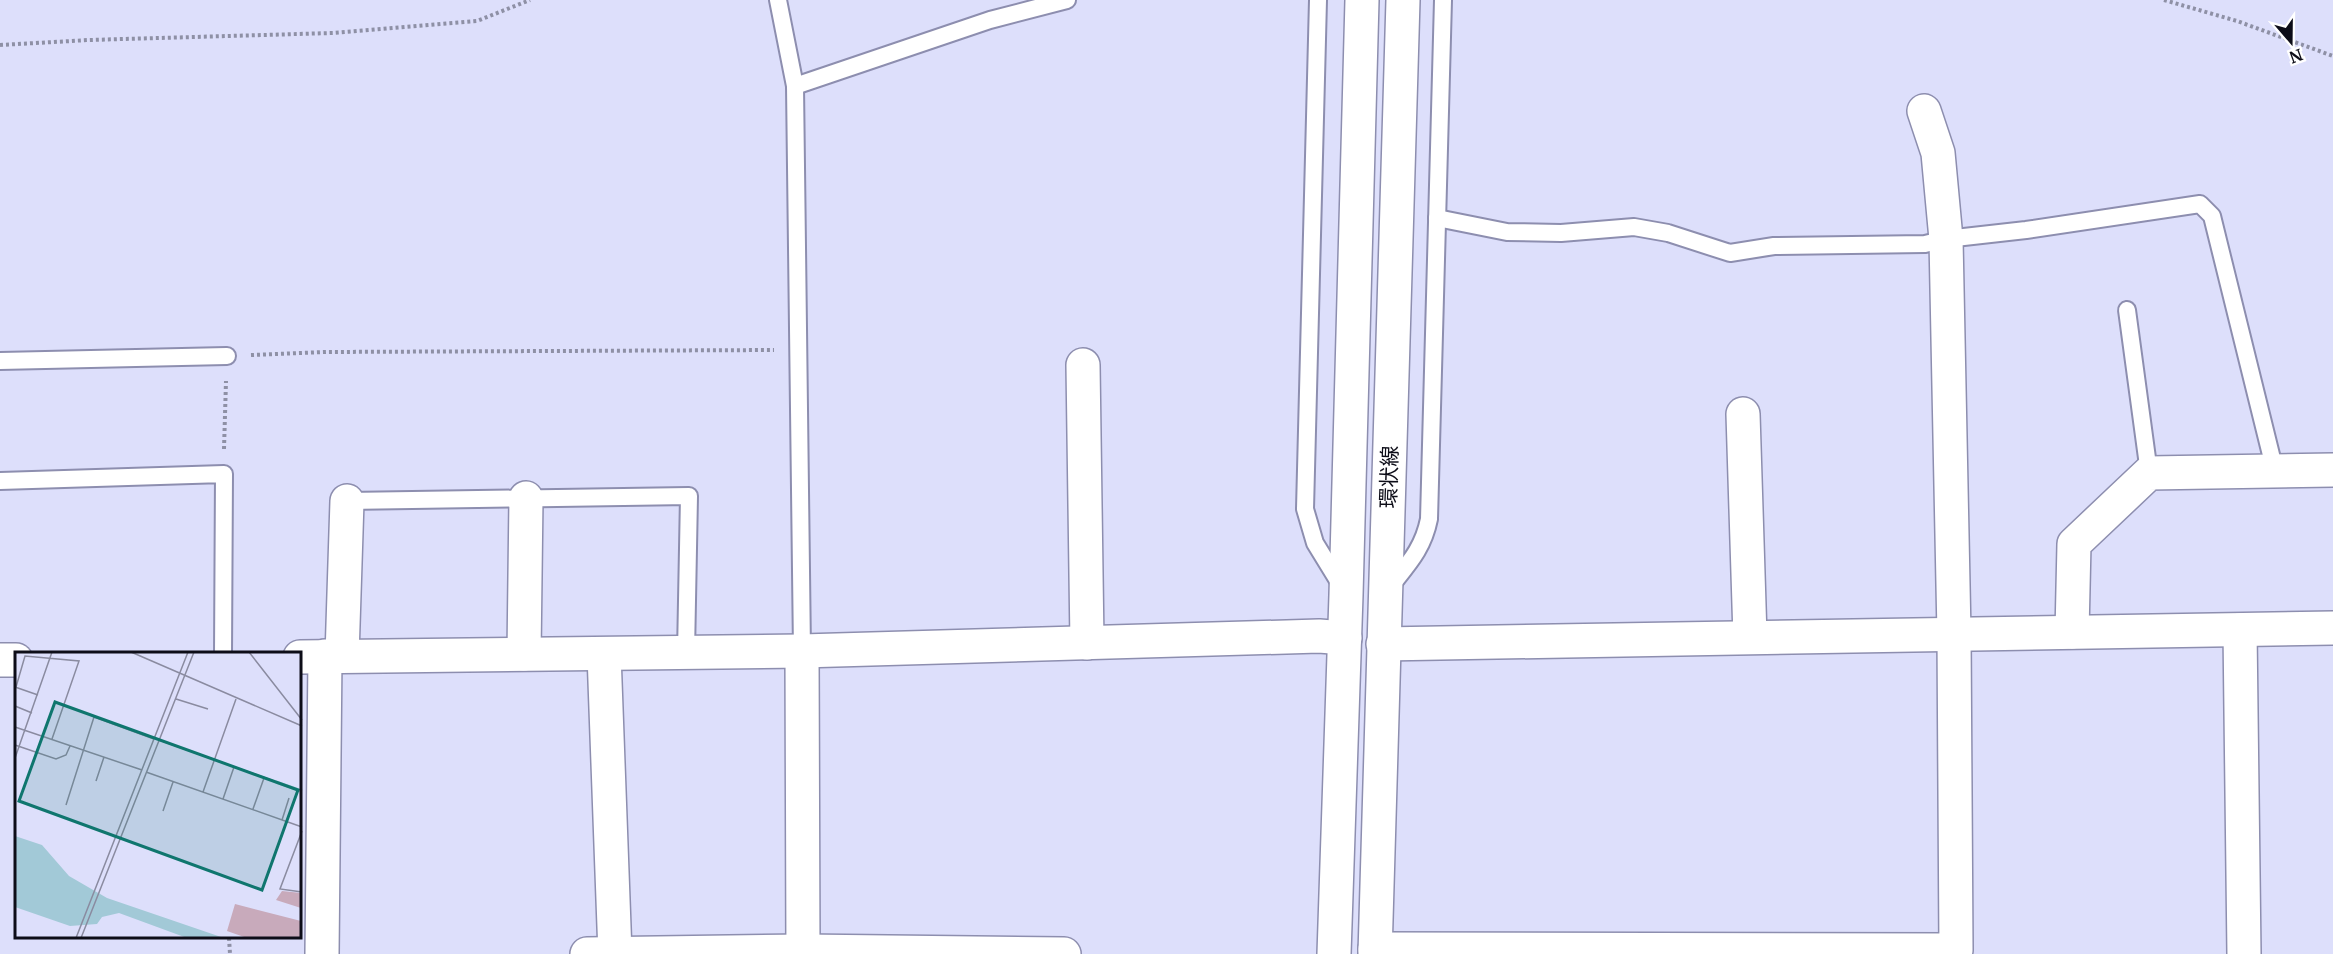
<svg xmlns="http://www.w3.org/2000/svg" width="2333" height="954" font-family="Merriweather,'Noto Sans JP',serif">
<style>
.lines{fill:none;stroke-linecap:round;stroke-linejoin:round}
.lane-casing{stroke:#8d8eaf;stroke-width:20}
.street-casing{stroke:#8d8eaf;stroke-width:36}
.secondary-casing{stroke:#8d8eaf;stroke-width:36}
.path{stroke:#8e90a5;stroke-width:4;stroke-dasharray:3 3;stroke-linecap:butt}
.lane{stroke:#fff;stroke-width:16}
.street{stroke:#fff;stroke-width:33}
.secondary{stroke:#fff;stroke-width:33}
.labels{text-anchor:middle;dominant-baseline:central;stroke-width:4.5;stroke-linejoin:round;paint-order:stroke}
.street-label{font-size:21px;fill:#0d0d18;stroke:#fff}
.inset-river{fill:none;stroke:#a2c9d7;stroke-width:3}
.inset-road{fill:none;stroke:#8a8ba0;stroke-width:1.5}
.view{fill:#0f766e;fill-opacity:0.15;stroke:#0f766e;stroke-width:3}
.inset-edge{fill:none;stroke:#0d0d18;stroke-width:3}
</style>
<rect width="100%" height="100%" fill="#dddffb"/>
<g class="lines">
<defs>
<g id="lane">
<polyline points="778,0 795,86 802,651"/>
<polyline points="1318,0 1305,509 1315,543 1342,587"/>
<polyline points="795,86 990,20 1067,0"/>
<polyline points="1437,218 1507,232 1561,233 1634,227 1668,233 1730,253 1774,246 1925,244 1946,239 2026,230 2200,204 2212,216 2275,471"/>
<polyline points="2127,310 2149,473"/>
<polyline points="0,361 227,356"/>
<polyline points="0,481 224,474 223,654"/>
<polyline points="347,501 689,496 686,653"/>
<path d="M 1390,587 C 1408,564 1423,549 1429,519 L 1443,0"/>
</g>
<g id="street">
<polyline points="1083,365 1087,643"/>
<polyline points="1743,414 1750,637"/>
<polyline points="2240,630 2244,954"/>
<polyline points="2072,632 2074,544 2149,473 2333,470"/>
<polyline points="1383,644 2333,628"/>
<polyline points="802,651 803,954"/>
<polyline points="524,654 526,498"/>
<polyline points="604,654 615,954"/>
<polyline points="342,656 347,501"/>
<polyline points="300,657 802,651 1319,636 1345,638"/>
<polyline points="0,660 16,660"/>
<polyline points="1375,949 1956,950 1954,634 1946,239 1938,153 1924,111"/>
<polyline points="322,954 325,656"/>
<polyline points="587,954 803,951 1064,954"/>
</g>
<g id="secondary">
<polyline points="1334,954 1346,595 1362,0"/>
<polyline points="1375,954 1403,0"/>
</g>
</defs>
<use href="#lane" class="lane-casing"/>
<use href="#street" class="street-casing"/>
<use href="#secondary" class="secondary-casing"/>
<g class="path">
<polyline points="2164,0 2237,21 2333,56"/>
<polyline points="0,45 89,40 333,33 477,21 530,0"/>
<polyline points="251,355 326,352 774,350"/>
<polyline points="224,449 226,381"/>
<polyline points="229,938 230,954"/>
</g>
<use href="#lane" class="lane"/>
<use href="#street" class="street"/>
<use href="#secondary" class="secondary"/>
</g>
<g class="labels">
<g class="street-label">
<text transform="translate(1389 477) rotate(-88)">環状線</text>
</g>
</g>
<g transform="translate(15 652)">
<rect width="286" height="286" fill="#dddffb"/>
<path d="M 267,239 L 286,241 L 286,256 L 261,248 ZM 220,252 L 286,269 L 286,286 L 232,286 L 212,279 Z" fill="#c8aabb"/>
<path d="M 0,184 L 27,193 L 54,224 L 92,246 L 209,286 L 172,286 L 104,261 L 87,265 L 82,272 L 55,274 L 0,255 Z" fill="#a2c9d7"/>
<path class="inset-river" d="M 261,130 L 287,139"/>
<path class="inset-road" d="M 116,0 L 287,74M 234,0 L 287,68M 0,35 L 23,43M 1,35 L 10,4 L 64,9 L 37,87M 161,47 L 193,57M 0,54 L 17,61M 0,75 L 127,118M 144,88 L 259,129M 0,93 L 41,107 L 51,103 L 55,94M 0,106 L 37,0M 131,120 L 287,175M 81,129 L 89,105M 188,140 L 221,47M 208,147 L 219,115M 51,153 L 79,65 L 139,87M 238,157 L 249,126M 148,159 L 158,130M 267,168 L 274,146M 287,179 L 265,237 L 287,240M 61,286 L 173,0M 66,286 L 179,0"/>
<path class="view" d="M 40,50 L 283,138 L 247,238 L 4,149 Z"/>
<rect width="286" height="286" class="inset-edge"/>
</g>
<g transform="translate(2291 42) rotate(160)" stroke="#ffffff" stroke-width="4.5" paint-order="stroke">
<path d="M0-4.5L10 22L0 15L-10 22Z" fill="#0d0d18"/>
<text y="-9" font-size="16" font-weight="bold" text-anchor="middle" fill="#0d0d18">N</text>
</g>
</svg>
